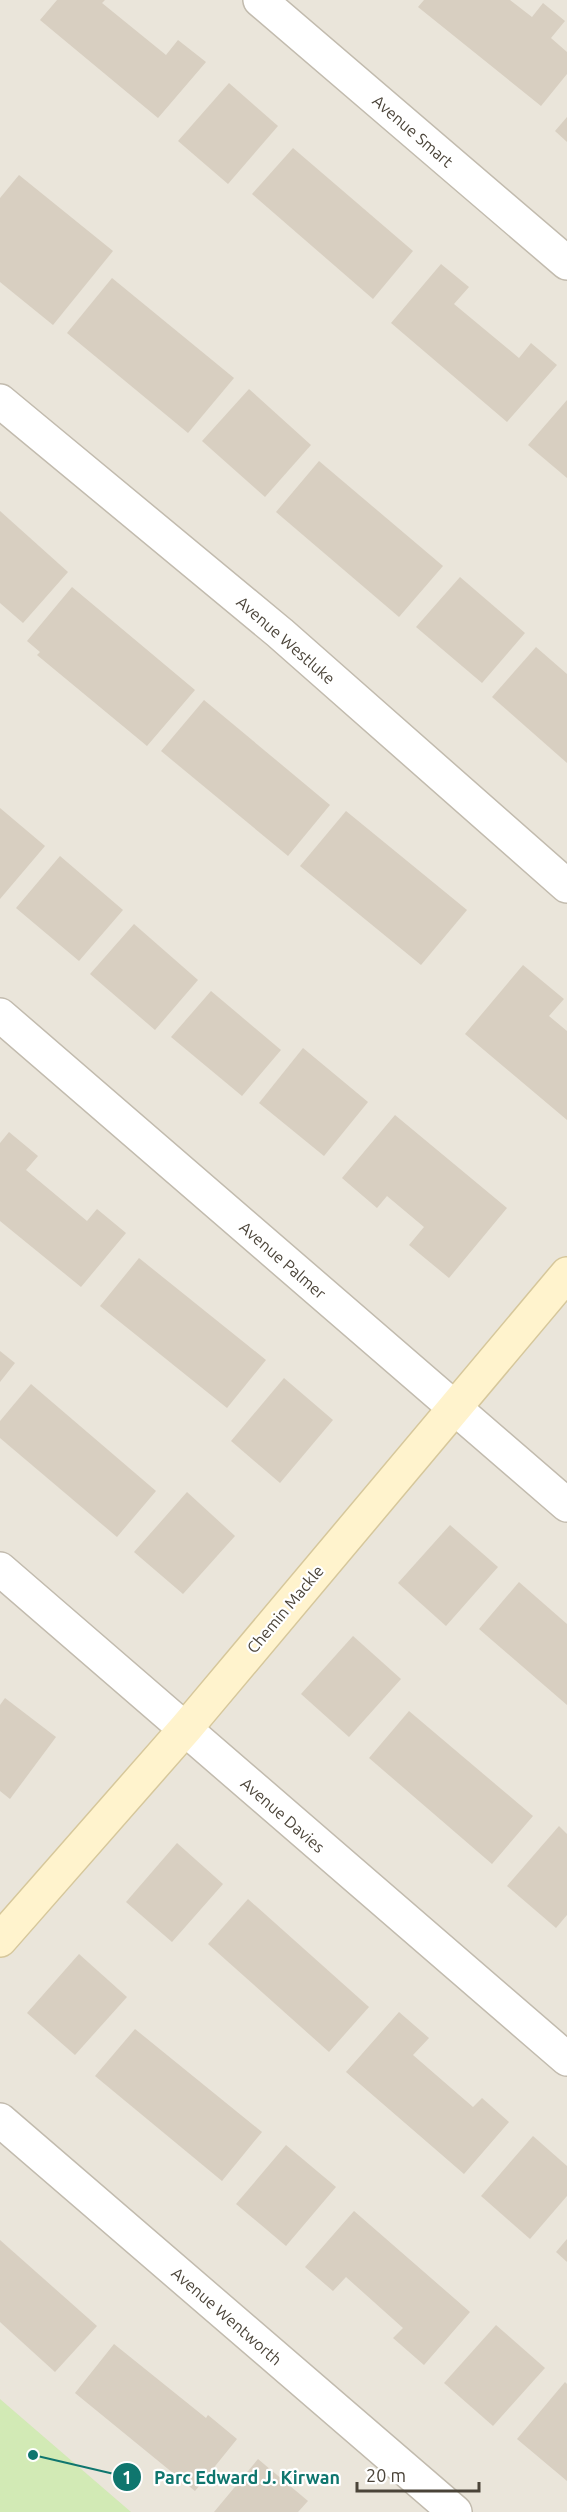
<svg xmlns="http://www.w3.org/2000/svg" width="567" height="2512" font-family="Ubuntu,sans-serif">
<style>
.residential{fill:#eae5da}
.green{fill:#d2eab5}
.building{fill:#d8cfc1}
.lines{fill:none;stroke-linecap:round;stroke-linejoin:round}
.street-casing{stroke:#c2bbae;stroke-width:36}
.secondary-casing{stroke:#d6c79b;stroke-width:36}
.street{stroke:#fff;stroke-width:33}
.secondary{stroke:#fff3cd;stroke-width:33}
.labels{text-anchor:middle;dominant-baseline:central;stroke-width:4.5;stroke-linejoin:round;paint-order:stroke}
.street-label{font-size:16px;fill:#4b4439;stroke:#fff}
.leader{fill:none;stroke:#0f766e;stroke-width:2}
.callout-dot{fill:#0f766e;stroke:#fff;stroke-width:2}
.mark-label{font-size:18px;text-anchor:middle;font-weight:bold;fill:#fff}
.callout-label{font-size:18px;text-anchor:middle;font-weight:bold;fill:#0f766e;stroke:#fff;stroke-width:4.5;stroke-linejoin:round;paint-order:stroke}
</style>
<rect width="100%" height="100%" fill="#f6f3ec"/>
<rect class="residential" x="0" y="0" width="567" height="2512"/>
<polygon class="green" points="0,2399 131,2512 0,2512"/>
<g class="building">
<polygon points="57,0 105,0 102,3 166,55 178,40 206,62 158,118 40,20"/>
<polygon points="424,0 510,0 532,17 543,3 565,21 551,38 567,52 567,74 541,106 418,7"/>
<polygon points="229,83 278,126 228,184 178,141"/>
<polygon points="567,117 567,142 555,131"/>
<polygon points="293,148 413,251 373,299 252,194"/>
<polygon points="19,175 113,251 53,325 0,282 0,198"/>
<polygon points="441,264 469,287 454,304 519,358 531,343 557,365 507,422 391,323"/>
<polygon points="112,278 234,378 188,433 67,333"/>
<polygon points="249,389 311,445 265,497 202,441"/>
<polygon points="567,400 567,478 528,445"/>
<polygon points="319,461 443,566 399,617 276,512"/>
<polygon points="0,511 68,572 23,623 0,603"/>
<polygon points="460,577 525,633 482,683 416,627"/>
<polygon points="72,587 195,690 147,746 37,655 40,652 27,641"/>
<polygon points="536,647 567,674 567,763 492,697"/>
<polygon points="204,700 330,805 288,856 161,751"/>
<polygon points="0,808 45,846 0,899"/>
<polygon points="346,811 467,910 421,965 300,866"/>
<polygon points="60,856 123,910 79,961 16,908"/>
<polygon points="134,924 198,980 155,1030 90,974"/>
<polygon points="523,965 564,999 549,1016 567,1031 567,1120 465,1034"/>
<polygon points="211,991 281,1050 242,1096 171,1037"/>
<polygon points="303,1048 368,1102 324,1156 259,1103"/>
<polygon points="395,1115 507,1208 449,1278 409,1245 424,1227 387,1196 377,1208 342,1178"/>
<polygon points="9,1132 38,1156 26,1170 87,1221 97,1209 126,1233 81,1287 0,1221 0,1143"/>
<polygon points="139,1258 266,1360 227,1408 100,1306"/>
<polygon points="0,1351 15,1363 0,1382"/>
<polygon points="284,1378 333,1420 280,1483 231,1441"/>
<polygon points="31,1384 156,1491 117,1537 0,1438 0,1421"/>
<polygon points="187,1492 235,1536 183,1594 134,1552"/>
<polygon points="450,1525 498,1567 446,1626 398,1583"/>
<polygon points="519,1582 567,1624 567,1705 479,1629"/>
<polygon points="353,1636 401,1679 349,1737 301,1694"/>
<polygon points="5,1698 56,1737 10,1799 0,1791 0,1705"/>
<polygon points="409,1711 533,1816 492,1864 369,1758"/>
<polygon points="559,1826 567,1834 567,1915 556,1928 507,1886"/>
<polygon points="177,1843 223,1884 172,1942 126,1902"/>
<polygon points="248,1899 369,2007 329,2052 208,1944"/>
<polygon points="79,1954 127,1997 75,2055 27,2013"/>
<polygon points="399,2012 429,2038 413,2055 473,2107 482,2098 509,2122 464,2174 346,2072"/>
<polygon points="135,2029 262,2132 222,2181 95,2076"/>
<polygon points="533,2136 567,2166 567,2196 530,2239 481,2196"/>
<polygon points="286,2145 336,2187 286,2246 236,2204"/>
<polygon points="354,2211 470,2312 424,2365 393,2338 403,2328 346,2277 333,2291 305,2267"/>
<polygon points="567,2239 567,2262 556,2252"/>
<polygon points="0,2240 97,2326 55,2372 0,2322"/>
<polygon points="496,2325 545,2368 493,2426 444,2383"/>
<polygon points="114,2344 206,2418 208,2415 237,2439 195,2491 75,2393"/>
<polygon points="565,2382 567,2384 567,2481 517,2439"/>
<polygon points="258,2459 308,2501 298,2512 214,2512"/>
</g>
<g class="lines">
<defs>
<g id="street">
<polyline points="260,0 567,263"/>
<polyline points="0,401 280,633 567,886"/>
<polyline points="0,1015 567,1505"/>
<polyline points="0,1569 567,2059"/>
<polyline points="0,2120 455,2512"/>
</g>
<polyline id="secondary" points="0,1940 186,1728 567,1274"/>
</defs>
<use href="#street" class="street-casing"/>
<use href="#secondary" class="secondary-casing"/>
<use href="#street" class="street"/>
<use href="#secondary" class="secondary"/>
</g>
<g class="labels">
<g class="street-label">
<text transform="translate(413 131) rotate(41)">Avenue Smart</text>
<text transform="translate(286 640) rotate(41)">Avenue Westluke</text>
<text transform="translate(283 1260) rotate(41)">Avenue Palmer</text>
<text transform="translate(285 1609) rotate(-50)">Chemin Mackle</text>
<text transform="translate(283 1815) rotate(41)">Avenue Davies</text>
<text transform="translate(227 2316) rotate(41)">Avenue Wentworth</text>
</g>
</g>
<path class="leader" d="M33 2455L127 2477"/>
<g class="callout-dot">
<circle cx="33" cy="2455" r="6"/>
<circle cx="127" cy="2477" r="15"/>
</g>
<g class="mark-label">
<text x="127" y="2484">1</text>
</g>
<g class="callout-label">
<text x="247" y="2484">Parc Edward J. Kirwan</text>
</g>
<path d="M357 2482v9h122v-9" fill="none" stroke="#4b4439" stroke-width="3"/>
<text x="366" y="2482" font-size="18" fill="#4b4439" stroke="#ffffff" stroke-width="4.5" paint-order="stroke">20 m</text>
</svg>
